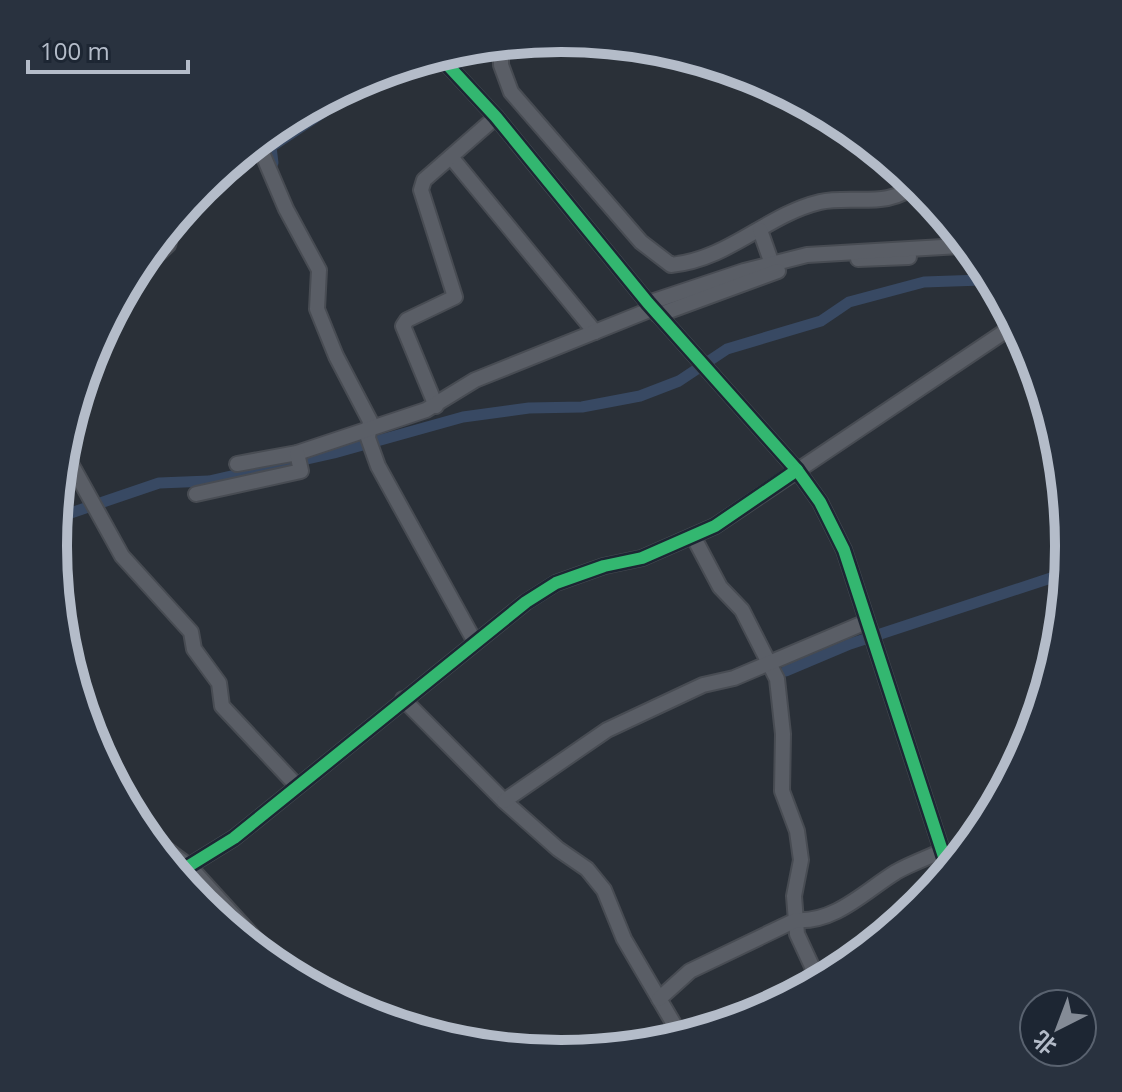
<svg xmlns="http://www.w3.org/2000/svg" width="1122" height="1092" font-family="'Open Sans','Noto Sans SC',sans-serif">
<style>
.lines{fill:none;stroke-linecap:round;stroke-linejoin:round}
.canal{stroke:#384963;stroke-width:11}
.minor-casing{stroke:#484c53;stroke-width:18}
.minor{stroke:#5a5e66;stroke-width:14}
.cycleway-casing{stroke:#1d2633;stroke-width:17}
.cycleway{stroke:#33b770;stroke-width:12}
.rim{fill:none;stroke:#b4bcc9;stroke-width:10}
</style>
<rect width="100%" height="100%" fill="#2a3038"/>
<g class="lines">
<g class="canal">
<polyline points="543,42 565,39"/>
<polyline points="273,163 271,147 381,74"/>
<polyline points="59,517 159,483 209,481 334,453 463,417 529,408 582,407 640,396 679,381 727,349 821,321 849,302 924,282 982,280"/>
<polyline points="786,671 850,644 1063,574"/>
</g>
<defs>
<g id="minor">
<path d="M 501,50 L 501,65 L 511,92 L 641,242 L 671,265 C 730,259 766,215 820,202 C 851,195 891,209 915,184"/>
<polyline points="444,61 496,117 648,303 797,470 820,502 844,550 947,866"/>
<polyline points="260,148 286,209 319,270 317,309 336,356 370,421 368,438 378,466 475,642"/>
<polyline points="451,157 595,332"/>
<polyline points="760,230 772,264"/>
<polyline points="155,257 168,245 172,231"/>
<polyline points="858,259 909,257"/>
<polyline points="648,303 744,271 807,255 960,246"/>
<polyline points="658,315 778,271"/>
<polyline points="436,406 403,326 407,320 455,297 421,190 424,180 496,117"/>
<polyline points="70,462 122,556 191,632 194,649 219,683 222,706 297,786"/>
<polyline points="237,464 297,453 426,410 475,380 652,309"/>
<polyline points="196,494 301,471 297,453"/>
<polyline points="693,536 720,587 742,610 777,679 783,734 782,791 797,831 801,860 794,896 797,934 816,975"/>
<polyline points="403,699 504,801 558,849 587,869 604,890 624,939 678,1031"/>
<polyline points="504,801 607,730 703,685 734,678 866,622"/>
<polyline points="162,846 189,866 260,944"/>
<polyline points="179,872 234,838 526,602 556,583 604,566 642,558 715,526 1013,326"/>
<path d="M 659,999 L 690,971 L 796,920 C 835,923 865,891 896,872 C 910,864 927,858 942,851"/>
</g>
</defs>
<use href="#minor" class="minor-casing"/>
<use href="#minor" class="minor"/>
<defs>
<g id="cycleway">
<polyline points="444,61 496,117 648,303 797,470 820,502 844,550 947,866"/>
<polyline points="179,872 234,838 526,602 556,583 604,566 642,558 715,526 797,470"/>
</g>
</defs>
<use href="#cycleway" class="cycleway-casing"/>
<use href="#cycleway" class="cycleway"/>
</g>
<path d="M0 0H1122V1092H0ZM67 546a494 494 0 1 1 988 0a494 494 0 1 1-988 0Z" fill="#29323f" fill-rule="evenodd"/>
<path class="rim" d="M67 546a494 494 0 1 1 988 0a494 494 0 1 1-988 0Z"/>
<g transform="translate(1058 1028) rotate(222)"><circle r="38" fill="#1d2633" stroke="#59626f" stroke-width="2"/>
<path d="M0-6L14 30L0 20L-14 30Z" fill="#848b96"/>
<text y="-12" font-size="22" font-weight="bold" text-anchor="middle" fill="#b4bcc9">北</text>
</g>
<path d="M28 60v12h160v-12" fill="none" stroke="#b4bcc9" stroke-width="4"/>
<text x="40" y="60" font-size="24" fill="#b4bcc9" stroke="#1d2633" stroke-width="6" paint-order="stroke">100 m</text>
</svg>
